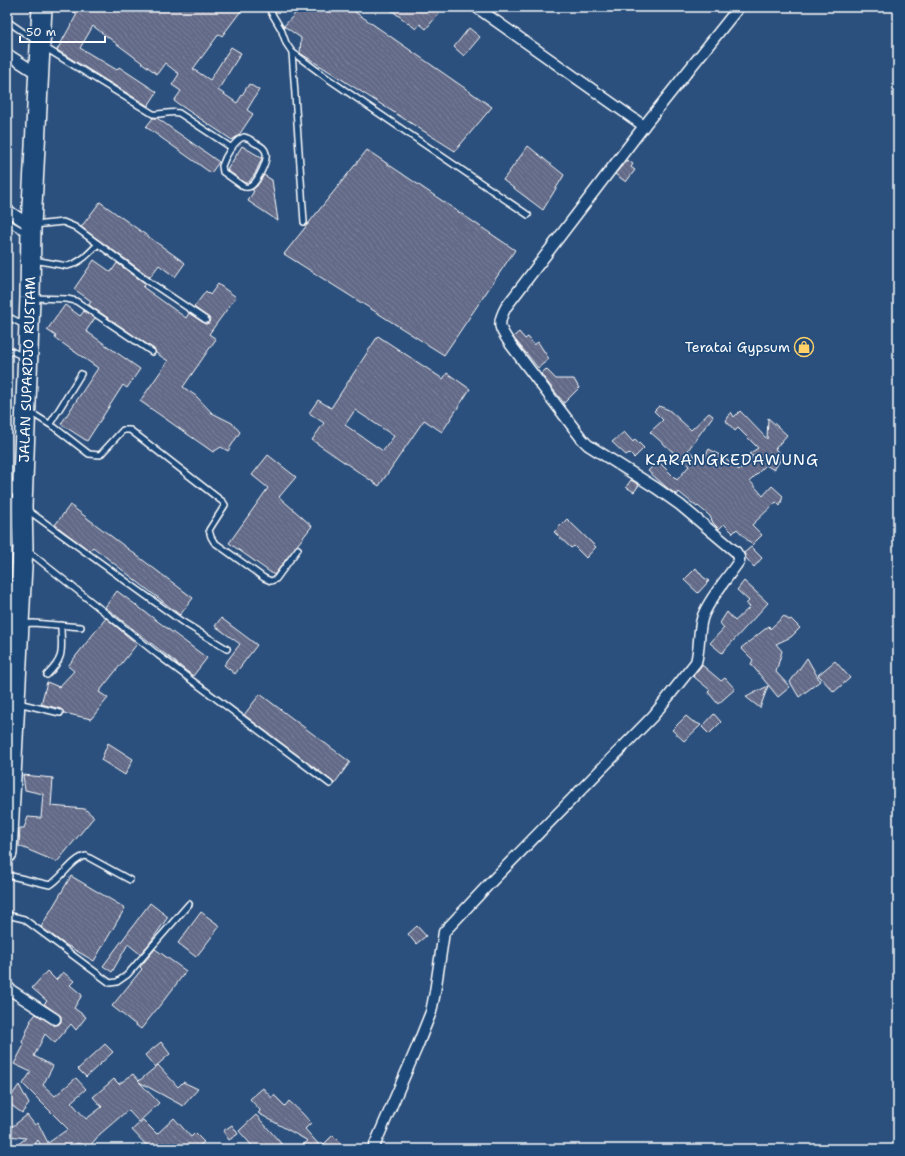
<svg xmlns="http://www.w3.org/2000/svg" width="905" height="1156" font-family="'Shantell Sans',sans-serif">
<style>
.building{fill:url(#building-back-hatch);stroke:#fff;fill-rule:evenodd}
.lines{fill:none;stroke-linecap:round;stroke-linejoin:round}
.lane-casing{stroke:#fff;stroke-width:8}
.street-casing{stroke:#fff;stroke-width:13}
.highway-casing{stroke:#fff;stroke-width:22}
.lane{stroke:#1f4a7a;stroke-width:5}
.street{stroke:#1f4a7a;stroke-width:10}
.highway{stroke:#1f4a7a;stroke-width:19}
.labels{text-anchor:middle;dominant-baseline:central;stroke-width:3.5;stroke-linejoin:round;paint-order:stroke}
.poi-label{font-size:14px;fill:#fff;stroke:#1f4a7a;text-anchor:end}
.street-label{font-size:14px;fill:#fff;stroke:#1f4a7a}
.quarter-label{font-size:16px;letter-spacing:1px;fill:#fff;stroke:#1f4a7a}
</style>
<defs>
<pattern id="building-back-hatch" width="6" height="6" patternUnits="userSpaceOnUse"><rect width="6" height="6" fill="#626a87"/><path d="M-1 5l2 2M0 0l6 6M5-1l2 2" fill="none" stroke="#7a8099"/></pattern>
</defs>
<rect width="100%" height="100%" fill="#2c507d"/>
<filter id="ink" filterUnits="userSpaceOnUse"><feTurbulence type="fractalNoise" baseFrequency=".025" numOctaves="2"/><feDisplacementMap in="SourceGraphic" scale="8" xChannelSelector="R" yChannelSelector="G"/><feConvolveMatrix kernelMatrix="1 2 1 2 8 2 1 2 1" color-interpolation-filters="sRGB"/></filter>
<g filter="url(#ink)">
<g class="building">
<polygon points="67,7 103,7 110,12 114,7 244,7 222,36 219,34 193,69 210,80 231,47 241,53 218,90 237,103 249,84 259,90 247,110 253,114 239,135 232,140 174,101 181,91 172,85 179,74 165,63 157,74 93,26 80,48 117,70 119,67 157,92 148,106 57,50 77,14"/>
<polygon points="301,7 348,7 492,107 455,151 300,53 301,38 284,26"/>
<polygon points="387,7 433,7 440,12 426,29 420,24 416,29"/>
<polygon points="469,28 480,37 464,56 454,47"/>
<polygon points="153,118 157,118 219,162 211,173 146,127"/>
<polygon points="242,146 262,158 255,174 248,183 245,183 227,170"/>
<polygon points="528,146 564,175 543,210 503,180"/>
<polygon points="367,150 515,250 444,355 284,254"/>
<polygon points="627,160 633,164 631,167 635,170 626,182 615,174"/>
<polygon points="264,175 272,180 278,221 248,201 254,191 252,190 257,186"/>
<polygon points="100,202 185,263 175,277 159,265 150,277 81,227"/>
<polygon points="94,260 111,272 117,263 146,284 143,287 186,318 189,313 205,324 209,323 209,318 194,307 206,291 210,295 218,284 236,297 209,334 216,339 183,387 196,396 212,413 232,423 240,432 228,451 221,447 213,452 140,401 168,361 156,353 154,349 89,305 91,301 74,289"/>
<polygon points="65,305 80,316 84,311 95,318 86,331 140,369 127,388 123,385 87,441 61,424 98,368 55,338 56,336 47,330"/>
<polygon points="519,332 525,339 528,337 534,345 538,342 549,359 538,368 513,337"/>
<path d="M 378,336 L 443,379 L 447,373 L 470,389 L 442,432 L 424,420 L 379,486 L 312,440 L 324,423 L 309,413 L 318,400 L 331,408 ZM 355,410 L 394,436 L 383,451 L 345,425 Z"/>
<polygon points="546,369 556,379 574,379 579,388 564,403 541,374"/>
<polygon points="659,406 669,410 691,430 709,413 713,416 688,450 702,462 709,449 723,457 739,470 753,456 749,454 758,448 738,428 735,431 726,421 731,412 734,417 740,411 767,439 768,418 787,435 775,449 783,456 774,470 766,465 750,481 763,496 772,486 783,496 780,506 776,502 752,525 762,535 752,545 737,529 733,533 724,524 719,529 713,523 710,516 698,506 697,507 679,492 677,495 666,487 648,471 658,461 677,480 689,466 650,432 663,420 654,411"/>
<polygon points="624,432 633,442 635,439 644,448 634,458 629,453 626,455 612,442"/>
<polygon points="268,455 296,477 279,497 312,526 274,575 229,543 268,488 252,475"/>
<polygon points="631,480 639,485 634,492 626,487"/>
<polygon points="70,505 193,598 180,615 93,547 90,551 55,525"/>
<polygon points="567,519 596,547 586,558 574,546 571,548 554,532"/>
<polygon points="751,547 762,558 754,567 746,558 744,553"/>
<polygon points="696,568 703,577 709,581 698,593 684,580"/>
<polygon points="744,581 768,603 722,653 710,643 724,628 720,623 727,612 735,621 750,607 746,604 749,601 737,590"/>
<polygon points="117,591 207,658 193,676 105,607"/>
<polygon points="784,616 789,620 791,619 800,628 791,637 776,644 782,651 776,672 790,687 778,697 751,664 753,660 741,648 769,626 770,629"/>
<polygon points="106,618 137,644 99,692 108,698 91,719 64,713 61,709 41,704 47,682 59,687 74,671 68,666"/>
<polygon points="221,618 257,645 235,674 224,665 240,644 215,626"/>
<polygon points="807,658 820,681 799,697 790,682"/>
<polygon points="835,661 850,678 834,692 818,675"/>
<polygon points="702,665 721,681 725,678 735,689 718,704 708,692 710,690 693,676"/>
<polygon points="768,686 760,708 746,697"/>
<polygon points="260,694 350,762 334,784 332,781 244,715"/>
<polygon points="714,714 721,722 709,734 702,727"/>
<polygon points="686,716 692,721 701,725 684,741 672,730"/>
<polygon points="108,743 133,759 125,775 101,760"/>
<polygon points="23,775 53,778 51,806 85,809 94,817 57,862 19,846 20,828 24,828 28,817 41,818 43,794 25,790"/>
<polygon points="71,876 125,908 94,961 63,943 41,927"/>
<polygon points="150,903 168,917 149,944 140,954 128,944 112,972 103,966"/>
<polygon points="201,912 220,926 196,957 178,943"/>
<polygon points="417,926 426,936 416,944 408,934"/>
<polygon points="155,949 186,971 172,990 141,1029 112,1006 142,969 140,967"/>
<polygon points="47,971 56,980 63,972 74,981 70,985 82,995 74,1008 86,1017 76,1030 71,1024 55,1043 45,1034 34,1056 53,1066 43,1085 55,1096 76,1078 86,1089 71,1102 86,1119 102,1107 93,1097 114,1079 119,1084 133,1074 139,1081 158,1065 178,1087 183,1082 198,1089 183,1106 139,1082 159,1103 139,1122 128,1110 100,1134 89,1147 77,1143 70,1149 40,1149 42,1147 38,1140 32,1149 12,1149 26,1138 9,1136 11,1126 13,1126 27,1115 35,1125 38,1123 48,1143 68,1129 23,1084 31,1072 14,1064 24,1045 22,1042 31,1021 30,1021 36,1014 54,1025 58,1025 61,1022 61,1016 44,1004 47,1001 32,988"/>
<polygon points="161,1042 170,1054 155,1067 145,1055"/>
<polygon points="105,1044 113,1052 86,1077 78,1069"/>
<polygon points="19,1085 29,1104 22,1113 7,1102"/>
<polygon points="263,1088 272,1098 274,1095 285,1106 289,1101 302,1113 311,1123 305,1129 321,1147 333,1135 347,1149 298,1149 308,1141 258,1113 260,1111 260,1110 250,1099"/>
<polygon points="256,1115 286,1149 255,1149 239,1131"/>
<polygon points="174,1118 191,1137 195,1133 204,1142 196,1149 150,1149 132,1130 143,1120 157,1134"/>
<polygon points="232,1125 238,1134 229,1140 223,1131"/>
</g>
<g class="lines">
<defs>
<g id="lane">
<polyline points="268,7 281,29 286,43 292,52 327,78 528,215"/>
<polyline points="7,21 36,41"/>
<path d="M 44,47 L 153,114 C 162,115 170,111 179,113 L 232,148"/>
<polyline points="292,52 304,222"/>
<path d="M 244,137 C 249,138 251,140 255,143 C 260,145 265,148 266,153 C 268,161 257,182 251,186 C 248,188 247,187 244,187 L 223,172 L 222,166 C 225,157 234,140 244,137 Z"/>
<polyline points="7,222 26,233"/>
<polyline points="34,225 63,222 75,227 151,283 206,320"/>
<path d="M 34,260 L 67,266 C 81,263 89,253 98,244"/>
<polyline points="33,298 67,299 76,301 152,352"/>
<polyline points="7,316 26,326"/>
<polyline points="7,349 24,357"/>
<polyline points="30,412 54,427 89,454 100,455 123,430 130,430 142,439 223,502 225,505 209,530 211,537 214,542 264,578 271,581 276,579 298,549"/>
<polyline points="50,424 81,374"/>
<polyline points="26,509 181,621 227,649"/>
<polyline points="28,551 158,655 330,784"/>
<polyline points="22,624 33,623 81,627"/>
<path d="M 47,675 C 66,656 61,650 61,625"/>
<polyline points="18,703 60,713"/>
<path d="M 7,875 L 50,885 C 62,878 73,858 86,856 L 130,880"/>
<polyline points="7,915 24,919 110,983 117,982 127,975 189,904"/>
</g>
<g id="street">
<polyline points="476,7 644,126"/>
<polyline points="7,54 38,74"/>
<polyline points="7,210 31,226"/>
<polyline points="7,484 23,496"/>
<polyline points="7,986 12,991 55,1019"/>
<path d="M 373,1149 L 417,1047 L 431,1012 L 435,992 L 444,932 L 490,883 L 653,716 L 696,662 C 700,648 698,633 702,619 C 706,603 729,576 739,561 L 739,557 L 736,552 L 680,505 L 656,488 L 588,445 L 582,439 L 511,345 C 500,329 496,325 506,307 L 644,126 L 739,7"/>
</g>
<g id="highway">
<path id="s1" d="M 7,853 L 23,547 L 22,506 L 30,298 L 31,226 L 42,7"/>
</g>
</defs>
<use href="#lane" class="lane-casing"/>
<use href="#street" class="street-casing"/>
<use href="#highway" class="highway-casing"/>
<use href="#lane" class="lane"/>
<use href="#street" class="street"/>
<use href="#highway" class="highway"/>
</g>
</g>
<defs>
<symbol id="shop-ring" viewBox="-11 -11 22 22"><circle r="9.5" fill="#1f4a7a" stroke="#ffd166" stroke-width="1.5"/><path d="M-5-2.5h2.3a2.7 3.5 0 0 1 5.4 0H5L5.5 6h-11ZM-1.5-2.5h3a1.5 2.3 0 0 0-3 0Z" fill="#ffd166"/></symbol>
</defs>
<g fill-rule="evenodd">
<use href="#shop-ring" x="793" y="336" width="22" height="22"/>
</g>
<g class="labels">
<g class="poi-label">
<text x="790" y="347">Teratai Gypsum</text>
</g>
<g class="street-label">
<text stroke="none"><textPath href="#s1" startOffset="484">JALAN SUPARDJO RUSTAM</textPath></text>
</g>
<g class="quarter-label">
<text x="732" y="459">KARANGKEDAWUNG</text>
</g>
</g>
<rect width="905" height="1156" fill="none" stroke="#1f4a7a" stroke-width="24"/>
<rect x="12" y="12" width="881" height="1132" fill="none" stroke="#fff" stroke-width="1.5" filter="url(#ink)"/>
<path d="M20 36v6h85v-6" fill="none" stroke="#ffffff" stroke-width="2"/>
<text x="26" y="36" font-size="12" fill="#ffffff" stroke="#1f4a7a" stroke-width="3" paint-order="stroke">50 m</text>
</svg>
